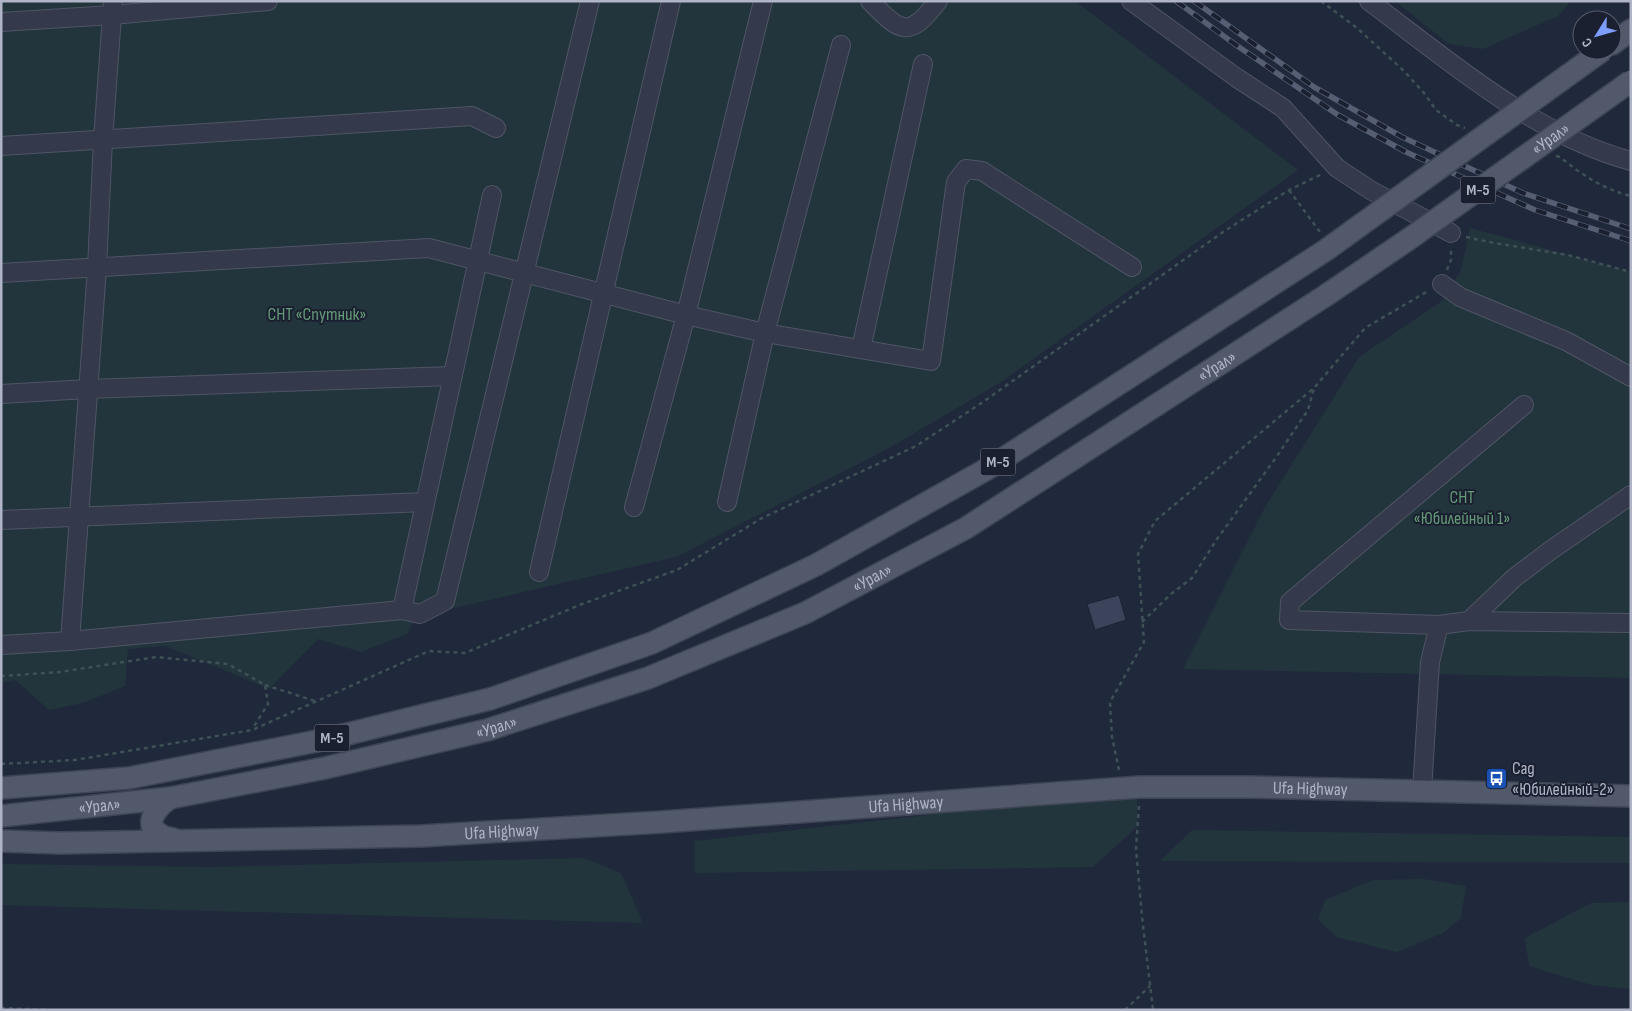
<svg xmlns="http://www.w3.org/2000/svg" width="1632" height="1011" font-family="'Sofia Sans Condensed',sans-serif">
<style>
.green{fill:#22353c}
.building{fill:#3c445b;stroke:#1b2232}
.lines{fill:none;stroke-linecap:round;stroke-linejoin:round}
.minor-casing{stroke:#4f5566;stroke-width:20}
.major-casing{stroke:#3d4454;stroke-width:24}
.path{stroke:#3d5156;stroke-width:2.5;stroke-dasharray:4 4;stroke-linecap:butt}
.minor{stroke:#343a4b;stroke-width:18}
.major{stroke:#52596b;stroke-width:21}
.rail-casing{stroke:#565e73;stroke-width:5.5}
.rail{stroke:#1a2030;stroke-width:4;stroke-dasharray:11;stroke-linecap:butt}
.major-bridge-casing{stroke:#3d4454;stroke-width:24;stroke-linecap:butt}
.major-bridge{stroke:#52596b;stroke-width:21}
.labels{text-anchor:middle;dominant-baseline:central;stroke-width:4;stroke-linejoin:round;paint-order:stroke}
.shield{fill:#1a2030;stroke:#82889a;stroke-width:1}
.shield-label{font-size:16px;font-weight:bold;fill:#afb5c7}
.street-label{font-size:18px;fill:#afb5c7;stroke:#1a2030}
.park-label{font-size:18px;fill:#659a78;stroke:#1a2030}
.poi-label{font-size:18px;fill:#afb5c7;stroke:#1a2030;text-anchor:start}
</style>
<rect width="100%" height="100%" fill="#20283b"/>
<g class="green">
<polygon points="1,1 1075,1 1298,170 1001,382 891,447 676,557 415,617 407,634 361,652 318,639 269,689 166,646 128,649 125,686 83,703 49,710 15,680 1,683"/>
<polygon points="1395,1 1571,1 1558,16 1483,49 1449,44"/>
<polygon points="1470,228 1631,272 1631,678 1183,669 1265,507 1359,357 1442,301 1461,270"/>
<polygon points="1137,799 1137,827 1093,867 695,873 695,841 1027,804"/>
<polygon points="1192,830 1631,837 1631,863 1160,861"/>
<polygon points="584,858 621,873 643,923 1,905 1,864 210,867"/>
<polygon points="1424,879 1466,886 1461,918 1443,933 1397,952 1337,937 1318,920 1325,900 1373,880"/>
<polygon points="1631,902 1631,989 1591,985 1529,966 1525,938 1591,903"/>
</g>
<polygon class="building" points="1119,595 1126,620 1095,630 1087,604"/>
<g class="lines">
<defs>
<g id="minor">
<path d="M 870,1 C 901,33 909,39 938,1"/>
<polyline points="1131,1 1237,78 1283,108 1337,168 1372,191 1451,233"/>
<path d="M 1369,1 C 1448,60 1534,135 1631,161"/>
<polyline points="1,22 112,15 268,1"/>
<polyline points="1,146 472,116 496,128"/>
<polyline points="1,273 429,248 686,315 765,333 931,361 956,182 966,169 982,171 1132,267"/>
<polyline points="1442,284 1460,297 1566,341 1631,377"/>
<polyline points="861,349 923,64"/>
<polyline points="1,394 88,389 452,376"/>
<polyline points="1524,405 1290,602 1289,620 1439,625 1469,621 1631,623"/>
<polyline points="727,502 765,333 841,45"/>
<polyline points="634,507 686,315 763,1"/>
<polyline points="1,520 425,502"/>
<polyline points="539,572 671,1"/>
<polyline points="402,610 492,195"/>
<polyline points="1469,621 1514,578 1551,550 1631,495"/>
<polyline points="70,641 97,268 103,140 113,1"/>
<polyline points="1,645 70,641 402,610 420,614 445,601 590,1"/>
<polyline points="1422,791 1430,662 1439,625"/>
</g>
<g id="major">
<polyline points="1612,44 1631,30"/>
<polyline points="1,788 129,778 327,739 490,699 652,643 816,565 987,469 1326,250"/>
<path d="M 170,798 C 158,806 141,824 161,835 C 165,838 172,838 176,840"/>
<path id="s1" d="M 1,816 L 170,798 L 325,768 L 487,730 L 648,678 L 805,613 L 966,528 L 1325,296"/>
<path id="s2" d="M 1,841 L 60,843 L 421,836 L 662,822 L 1140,787 L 1248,787 L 1631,796"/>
</g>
</defs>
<use href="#minor" class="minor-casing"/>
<use href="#major" class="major-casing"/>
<g class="path">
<polyline points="1321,1 1357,28 1404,71 1424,93 1436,110 1457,125 1465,128"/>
<path d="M 1556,156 L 1560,157 C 1582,175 1603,189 1631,196"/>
<polyline points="1289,190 1320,232"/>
<polyline points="1466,237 1494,243 1568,255 1631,272"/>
<polyline points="1447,270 1451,260 1451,249"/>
<polyline points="1142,622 1171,594 1192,578 1217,539 1275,459 1308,410 1314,388"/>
<polyline points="1,676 60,672 156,657 228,664 265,685 268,704 253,728"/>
<polyline points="265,685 315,701"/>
<polyline points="1,764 75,760 252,730 429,651 465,653 582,604 677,570 762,518 916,446 983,402 1223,232 1289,190 1322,174"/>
<polyline points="1119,770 1112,737 1110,702 1144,642 1138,554 1155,521 1314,388 1365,328 1428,291"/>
<polyline points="1139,806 1136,848 1142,917 1153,1010"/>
<polyline points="1,1008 52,1010"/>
<polyline points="1125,1010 1150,986"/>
</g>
<use href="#minor" class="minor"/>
<use href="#major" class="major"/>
<defs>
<g id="rail">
<polyline points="1176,1 1236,45 1338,115 1406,152 1535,210 1631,241"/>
<polyline points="1194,1 1314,87 1402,137 1523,193 1631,229"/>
</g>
</defs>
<use href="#rail" class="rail-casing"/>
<use href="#rail" class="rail"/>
<defs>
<g id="major-bridge">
<polyline points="1326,250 1603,50"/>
<path id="s3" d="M 1325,296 L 1409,239 L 1631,81"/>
</g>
</defs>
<use href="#major-bridge" class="major-bridge-casing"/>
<use href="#major-bridge" class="major-bridge"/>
</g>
<defs>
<symbol id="bus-square" viewBox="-11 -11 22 22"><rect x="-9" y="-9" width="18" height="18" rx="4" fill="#1a4fb4" stroke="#1a2030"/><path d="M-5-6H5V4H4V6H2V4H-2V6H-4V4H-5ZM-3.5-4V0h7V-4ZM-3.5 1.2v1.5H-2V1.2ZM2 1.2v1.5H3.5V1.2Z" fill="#fff"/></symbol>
</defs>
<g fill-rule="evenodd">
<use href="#bus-square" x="1484" y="766" width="25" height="25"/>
</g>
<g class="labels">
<g class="shield">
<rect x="1460.5" y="176.5" width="35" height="27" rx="4"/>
<rect x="980.5" y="448.5" width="35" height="27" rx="4"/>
<rect x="314.5" y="724.5" width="35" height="27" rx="4"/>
</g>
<g class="shield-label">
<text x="1478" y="190">М-5</text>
<text x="998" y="462">М-5</text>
<text x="332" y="738">М-5</text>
</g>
<g class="street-label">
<text stroke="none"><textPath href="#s3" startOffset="275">«Урал»</textPath></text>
<text stroke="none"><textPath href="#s1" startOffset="1314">«Урал»</textPath></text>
<text stroke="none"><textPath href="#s1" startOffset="909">«Урал»</textPath></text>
<text stroke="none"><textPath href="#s1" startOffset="504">«Урал»</textPath></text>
<text stroke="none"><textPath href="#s2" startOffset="1311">Ufa Highway</textPath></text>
<text stroke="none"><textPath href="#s2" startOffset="906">Ufa Highway</textPath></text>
<text stroke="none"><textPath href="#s1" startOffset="99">«Урал»</textPath></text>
<text stroke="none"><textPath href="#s2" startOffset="501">Ufa Highway</textPath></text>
</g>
<g class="park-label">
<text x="317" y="314">СНТ «Спутник»</text>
<text x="1462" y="497">СНТ<tspan x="1462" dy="21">«Юбилейный 1»</tspan></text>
</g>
<g class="poi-label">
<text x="1512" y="768">Сад<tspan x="1512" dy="21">«Юбилейный-2»</tspan></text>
</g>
</g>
<rect width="1632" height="1011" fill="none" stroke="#afb5c7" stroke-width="5"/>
<g transform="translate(1597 35) rotate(233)"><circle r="24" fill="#1a2030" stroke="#565c6c"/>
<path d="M0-4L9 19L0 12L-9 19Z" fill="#7e9efe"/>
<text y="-8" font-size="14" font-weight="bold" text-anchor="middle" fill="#afb5c7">С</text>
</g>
</svg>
